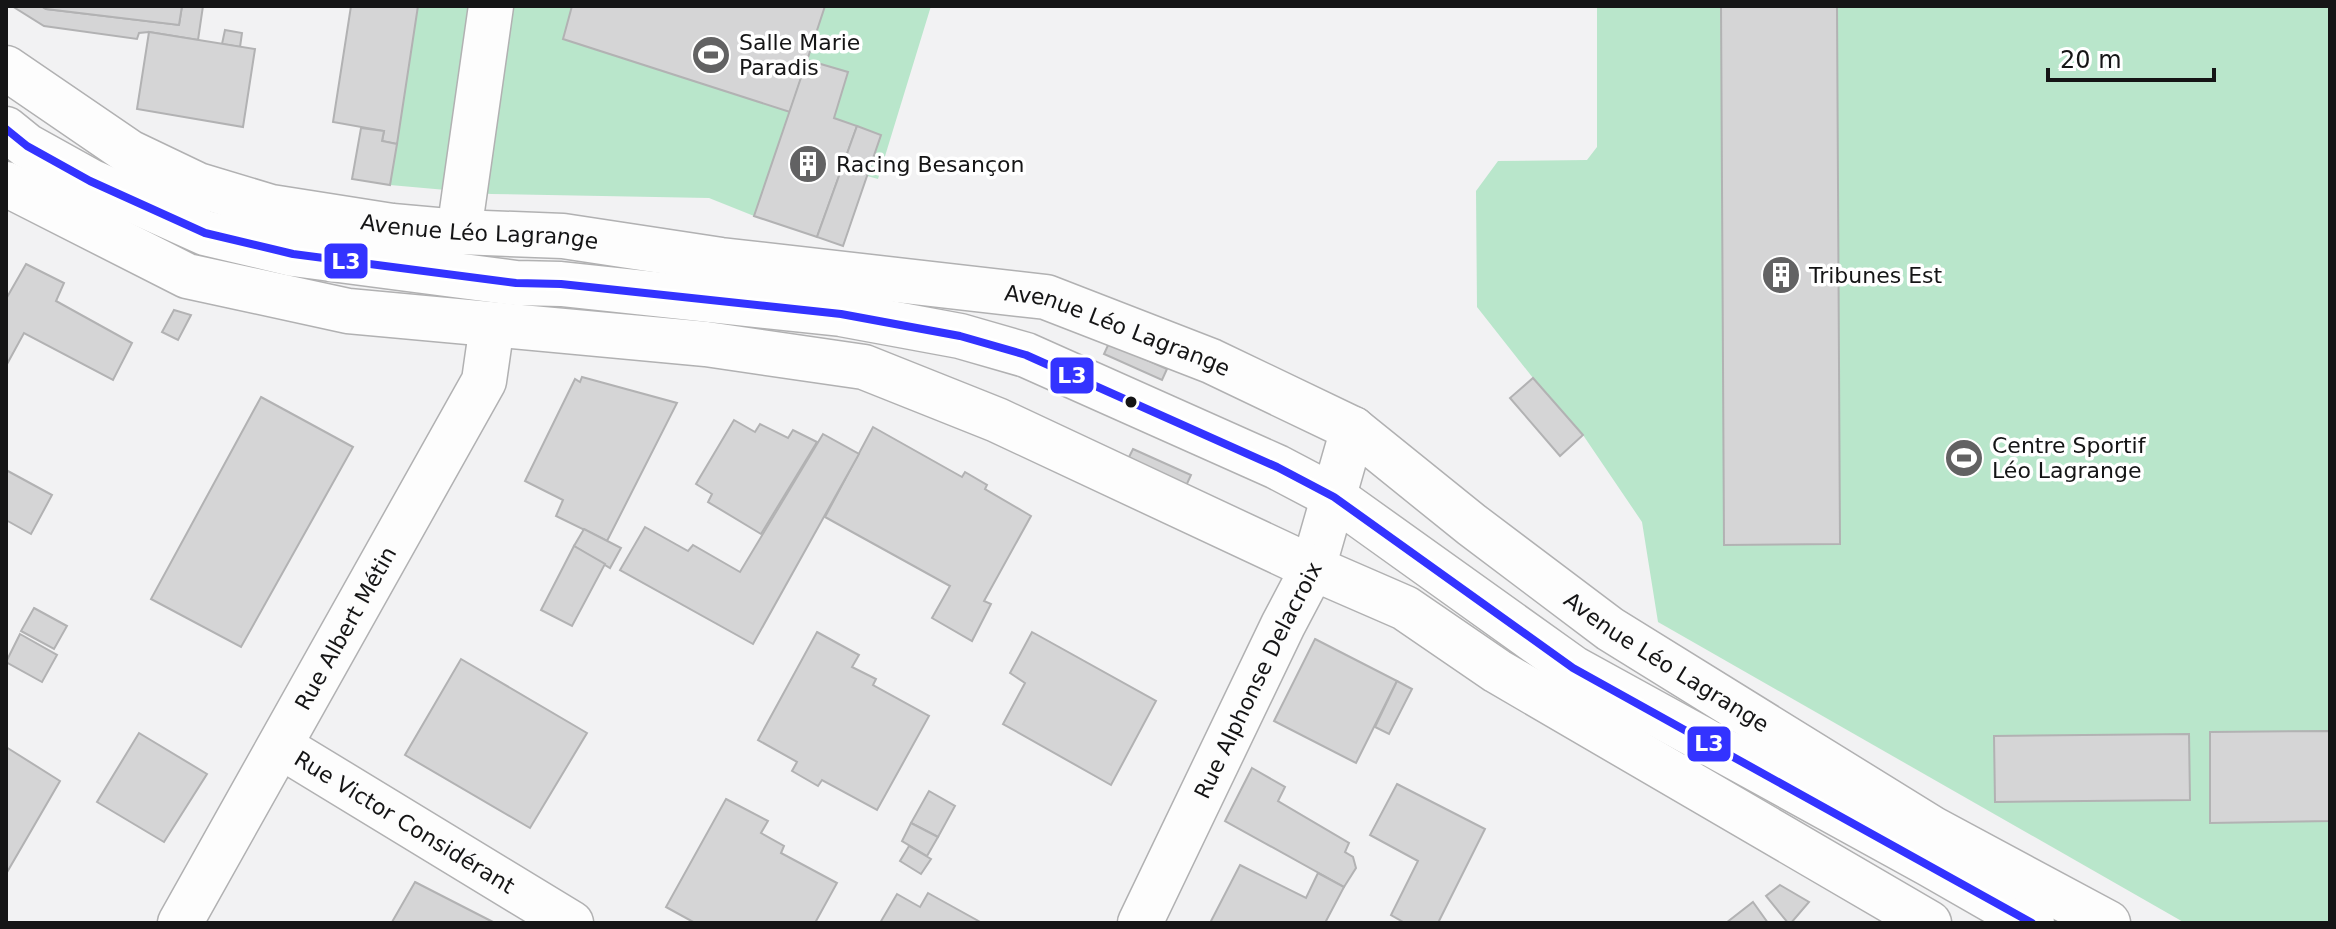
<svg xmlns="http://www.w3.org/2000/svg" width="2336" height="929" font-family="'DejaVu Sans',sans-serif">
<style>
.green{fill:#b9e6cb}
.building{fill:#d5d5d6;stroke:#b2b2b3;stroke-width:2}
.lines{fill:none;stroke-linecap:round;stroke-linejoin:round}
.minor-casing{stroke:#b1b1b2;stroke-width:47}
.major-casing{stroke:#b1b1b2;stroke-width:47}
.minor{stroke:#fdfdfd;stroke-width:44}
.major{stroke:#fdfdfd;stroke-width:44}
.bus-1-casing{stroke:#fff;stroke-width:14}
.bus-1{stroke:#33f;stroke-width:8}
.bus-dot{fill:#151516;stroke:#fff;stroke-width:3}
.labels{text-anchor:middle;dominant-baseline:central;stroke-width:7;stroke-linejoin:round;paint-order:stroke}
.poi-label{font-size:22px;fill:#151516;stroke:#fff;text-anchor:start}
.street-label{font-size:22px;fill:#151516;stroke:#fff}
.line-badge{stroke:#fff;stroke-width:3}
.badge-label{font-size:22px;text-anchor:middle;font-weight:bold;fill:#fff}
</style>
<rect width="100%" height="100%" fill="#f2f2f3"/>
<g class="green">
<polygon points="418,6 931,6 878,179 867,176 843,246 754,216 709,198 491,194 390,185"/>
<polygon points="1597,6 2330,6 2330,923 2185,923 1658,622 1642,522 1583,435 1533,378 1477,307 1476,191 1498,161 1587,160 1597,147"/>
</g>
<g class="building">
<polygon points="12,6 41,6 46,9 179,25 182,6 203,6 198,40 149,32 139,33 137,39 44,26"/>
<polygon points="41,6 182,6 179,25 46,9"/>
<polygon points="351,6 418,6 397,144 382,141 384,131 333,122"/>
<polygon points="572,6 825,6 790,112 563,39"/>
<polygon points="1721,6 1837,6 1840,544 1724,545"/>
<polygon points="225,30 242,33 240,47 222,44"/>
<polygon points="149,32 255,49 243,127 137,109"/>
<polygon points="807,60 848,72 834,118 857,126 817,237 754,216"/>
<polygon points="857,126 881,135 843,246 817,237"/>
<polygon points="361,128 384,131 382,141 397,144 390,185 352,179"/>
<polygon points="26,264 64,283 56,301 132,343 113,380 24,333 6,366 6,299"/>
<polygon points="174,310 191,315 178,340 162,332"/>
<polygon points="1109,343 1167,369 1162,380 1104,354"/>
<polygon points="582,377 677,403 607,541 556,516 563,500 525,481 575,379 580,382"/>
<polygon points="1533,378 1583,435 1560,456 1510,398"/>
<polygon points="261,397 353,447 241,647 151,599"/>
<polygon points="734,420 755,432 760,424 788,438 793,430 817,442 761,534 708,502 712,494 696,484"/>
<polygon points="873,427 962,477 965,472 987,485 985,489 1031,516 984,601 991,604 972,641 932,618 950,586 825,517"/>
<polygon points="823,434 859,454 753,644 620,570 645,527 688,551 693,545 740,572"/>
<polygon points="1133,449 1191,475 1186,486 1128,459"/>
<polygon points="6,470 52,495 31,534 6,520"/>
<polygon points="584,529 621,548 610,568 574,546"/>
<polygon points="574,546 605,564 572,626 541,610"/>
<polygon points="34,608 67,626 54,649 21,631"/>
<polygon points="817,632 859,655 852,667 876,679 873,685 929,716 877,810 822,780 818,786 792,771 797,762 758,740"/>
<polygon points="1032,632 1156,701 1111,785 1003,724 1025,683 1010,673"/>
<polygon points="20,634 57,655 42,682 6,662"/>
<polygon points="1315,639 1397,681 1356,763 1274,721"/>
<polygon points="461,659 587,733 530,828 405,755"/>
<polygon points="1397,681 1412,689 1389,734 1375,727"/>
<polygon points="2330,731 2330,821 2210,823 2210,732"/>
<polygon points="139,733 207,774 164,842 97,802"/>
<polygon points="2189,734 2190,800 1995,802 1994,736"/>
<polygon points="6,747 60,781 6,874"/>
<polygon points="1252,768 1285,787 1278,801 1349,843 1345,852 1353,857 1356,868 1344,887 1225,821"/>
<polygon points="1397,784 1485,829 1438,923 1405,923 1391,915 1418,861 1370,835"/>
<polygon points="929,791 955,806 938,837 911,823"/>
<polygon points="726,799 768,821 761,833 784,846 781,853 837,883 815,923 695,923 666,907"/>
<polygon points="911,823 938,837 927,856 902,841"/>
<polygon points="909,846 931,859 921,874 900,861"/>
<polygon points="1240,865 1306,898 1318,873 1344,887 1325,923 1210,923"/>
<polygon points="415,882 495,923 392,922"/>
<polygon points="1780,885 1809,902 1791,923 1788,923 1766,896"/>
<polygon points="928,893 982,923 880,923 897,894 920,907"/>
<polygon points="1753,902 1768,923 1726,923"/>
</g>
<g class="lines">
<defs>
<g id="minor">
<polyline points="6,129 27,146 90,181 205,233 293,254 516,283 561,284 841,314 960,336 1026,355 1277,467 1334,497 1573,668 1929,864 2032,923"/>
<polyline points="459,232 491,6"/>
<path id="s1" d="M 280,746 L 571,923"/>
<path id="s2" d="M 180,923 L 484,381 L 492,325"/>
<path id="s3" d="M 1140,923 L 1283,625 L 1313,568 L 1353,429"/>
</g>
<g id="major">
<path id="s4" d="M 6,68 L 129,152 L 198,185 L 271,207 L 392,226 L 459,232 L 563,236 L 721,260 L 1046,297 L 1211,361 L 1353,429 L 1472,525 L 1610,629 L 1933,829 L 2108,923"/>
<polyline points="6,184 187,276 348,311 706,344 864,367 997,420 1313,568 1405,608 1497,671 1929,923"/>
</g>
</defs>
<use href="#minor" class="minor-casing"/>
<use href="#major" class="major-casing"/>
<use href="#minor" class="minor"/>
<use href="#major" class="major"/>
<defs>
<polyline id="bus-1" points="6,129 27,146 90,181 205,233 293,254 516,283 561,284 841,314 960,336 1026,355 1277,467 1334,497 1573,668 2032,923"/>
</defs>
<use href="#bus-1" class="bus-1-casing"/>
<use href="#bus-1" class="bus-1"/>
</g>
<defs>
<symbol id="stadium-disc" viewBox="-11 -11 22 22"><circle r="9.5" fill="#626263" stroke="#fff"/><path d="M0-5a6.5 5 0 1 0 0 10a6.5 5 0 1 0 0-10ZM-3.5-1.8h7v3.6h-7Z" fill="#fff"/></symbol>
<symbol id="building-disc" viewBox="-11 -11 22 22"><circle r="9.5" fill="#626263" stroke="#fff"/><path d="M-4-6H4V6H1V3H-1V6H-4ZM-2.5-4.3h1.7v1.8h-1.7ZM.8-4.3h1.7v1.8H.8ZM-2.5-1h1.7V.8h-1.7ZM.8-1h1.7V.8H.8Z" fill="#fff"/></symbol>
</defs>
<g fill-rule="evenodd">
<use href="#stadium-disc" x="689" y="33" width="44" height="44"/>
<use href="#building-disc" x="786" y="142" width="44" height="44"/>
<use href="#building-disc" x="1759" y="253" width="44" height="44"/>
<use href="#stadium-disc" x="1942" y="436" width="44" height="44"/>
</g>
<circle class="bus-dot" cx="1131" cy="402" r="7"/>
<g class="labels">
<g class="poi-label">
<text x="739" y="42">Salle Marie<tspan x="739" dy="25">Paradis</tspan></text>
<text x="836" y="164">Racing Besançon</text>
<text x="1809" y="275">Tribunes Est</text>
<text x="1992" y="445">Centre Sportif<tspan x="1992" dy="25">Léo Lagrange</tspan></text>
</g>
<g class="street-label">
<text stroke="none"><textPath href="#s4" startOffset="512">Avenue Léo Lagrange</textPath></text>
<text stroke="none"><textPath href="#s4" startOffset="1160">Avenue Léo Lagrange</textPath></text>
<text stroke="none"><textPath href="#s2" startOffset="338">Rue Albert Métin</textPath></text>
<text stroke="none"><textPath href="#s4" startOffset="1808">Avenue Léo Lagrange</textPath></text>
<text stroke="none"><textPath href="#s3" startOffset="270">Rue Alphonse Delacroix</textPath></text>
<text stroke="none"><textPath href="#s1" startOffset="146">Rue Victor Considérant</textPath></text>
</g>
</g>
<g class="line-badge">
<rect x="323" y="242" width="46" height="38" rx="8" fill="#33f"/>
<rect x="1049" y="356" width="46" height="39" rx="8" fill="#33f"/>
<rect x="1686" y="725" width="46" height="38" rx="8" fill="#33f"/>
</g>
<g class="badge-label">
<text x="346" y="269">L3</text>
<text x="1072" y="383">L3</text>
<text x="1709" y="751">L3</text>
</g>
<rect width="2336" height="929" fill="none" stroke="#151516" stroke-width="16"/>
<path d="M2048 68v12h166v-12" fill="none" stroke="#151516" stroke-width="4"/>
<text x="2060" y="68" font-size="24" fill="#151516" stroke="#ffffff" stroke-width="6" paint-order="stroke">20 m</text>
</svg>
